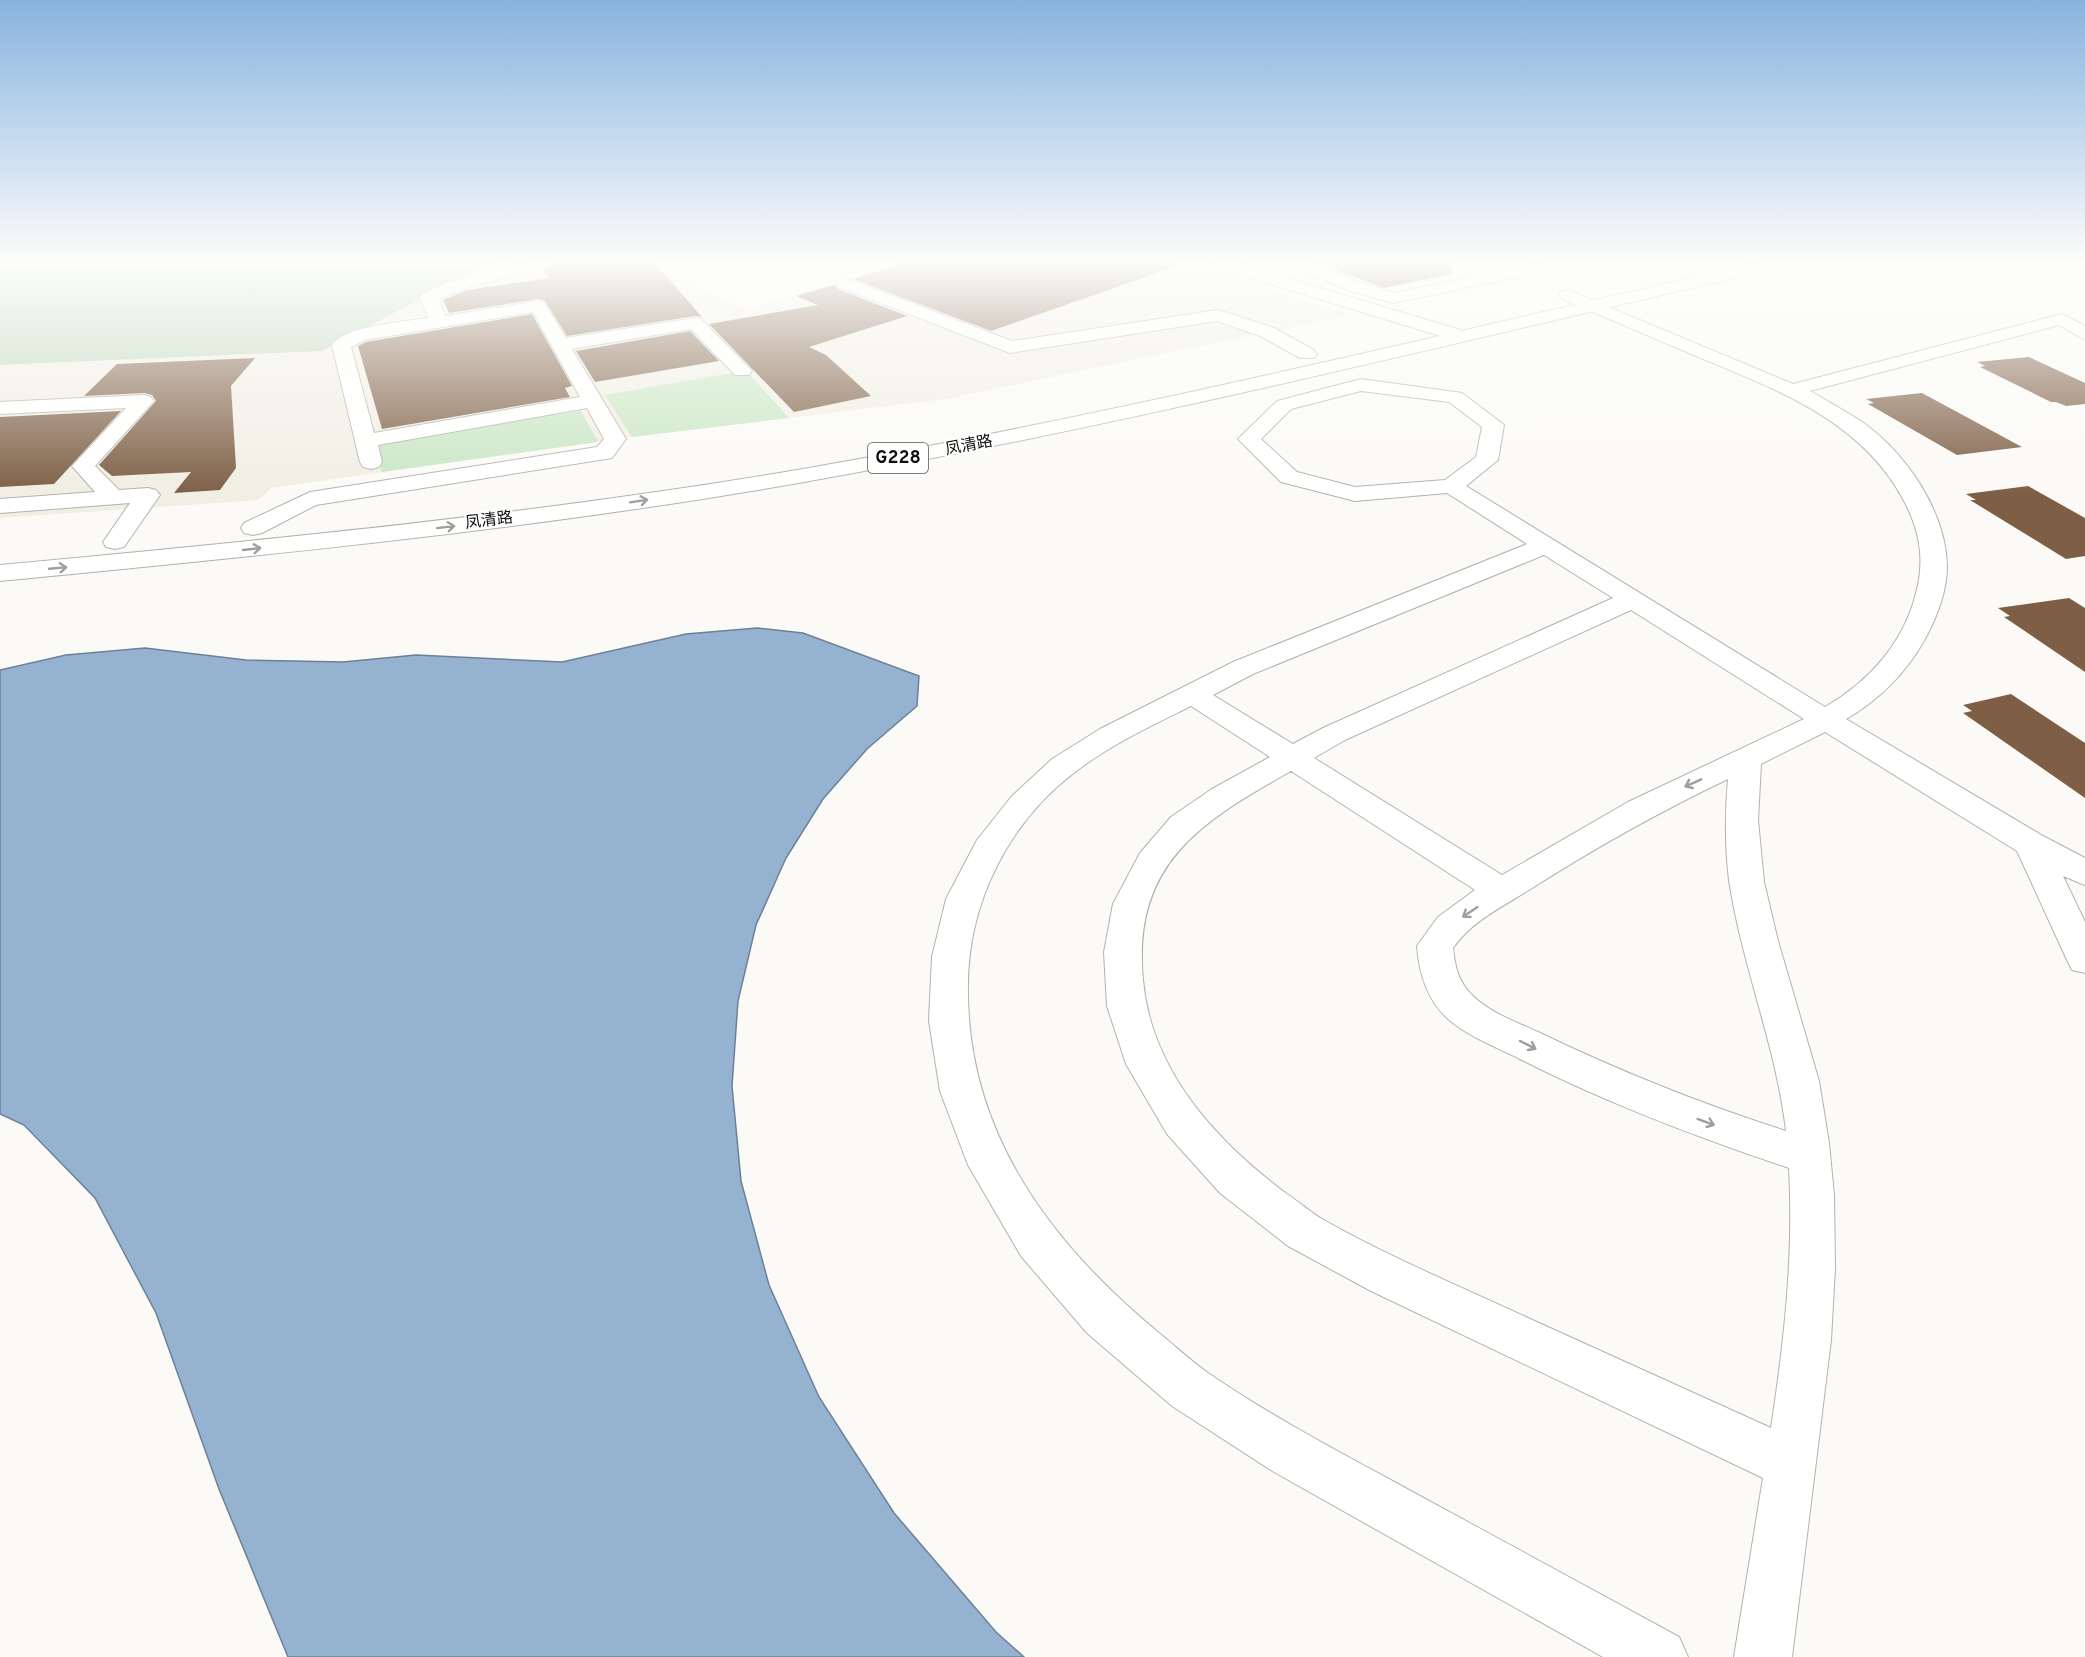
<svg xmlns="http://www.w3.org/2000/svg" width="2085" height="1657" font-family="Overpass,'Noto Sans SC',sans-serif">
<style>
.built{fill:#f1eee3}
.green{fill:#c9e6c4}
.forest{fill:#b8d5b3}
.water{fill:#95b2d1;stroke:#6d8196;stroke-width:1.5}
.building{fill:#7e5f46}
.lines{fill:none;stroke-linecap:round;stroke-linejoin:round}
.minor-casing{stroke:#b3b2ae;stroke-width:2}
.highway-casing{stroke:#b3b2ae;stroke-width:2}
.minor{fill:#fff;fill-rule:evenodd}
.highway{fill:#fff;fill-rule:evenodd}
.oneway{stroke:#9f9f9e}
.labels{text-anchor:middle;dominant-baseline:central;stroke-width:4.5;stroke-linejoin:round;paint-order:stroke}
.far-street-label{font-size:16px;fill:#0f0e0d;stroke:#fff}
.shield{fill:#fff;stroke:#575656;stroke-width:1.5}
.shield-label{font-size:18px;font-weight:bold;fill:#0f0e0d}
</style>
<rect width="100%" height="100%" fill="#fbfaf6"/>
<polygon class="built" points="491,262 642,262 747,309 905,262 1180,262 1351,315 945,399 615,439 271,488 258,500 0,518 0,365 322,351"/>
<g class="green">
<polygon points="732,373 749,374 789,418 632,437 605,395"/>
<polygon points="581,411 598,442 382,472 375,443 472,425"/>
</g>
<polygon class="forest" points="0,262 491,262 322,351 0,365"/>
<polygon class="water" points="757,628 803,633 919,676 917,706 867,749 823,799 786,858 756,925 738,1001 732,1086 741,1181 769,1285 819,1397 894,1513 996,1632 1024,1657 288,1657 219,1489 156,1313 95,1198 24,1125 0,1114 0,670 66,655 145,648 246,660 343,662 416,655 562,662 686,634"/>
<g class="building">
<polygon points="574,262 654,262 702,317 695,316 567,336 544,300 538,299 449,313 443,300 467,290 550,278 545,270 553,265"/>
<polygon points="909,262 1176,262 1177,266 991,331 853,279"/>
<polygon points="1315,262 1451,262 1452,274 1384,288"/>
<polygon points="834,285 838,289 907,316 809,347 826,355 871,396 794,412 709,324 818,305 796,296"/>
<polygon points="532,314 572,386 565,388 570,397 382,429 358,346 366,342"/>
<polygon points="690,331 719,361 595,382 576,351"/>
<polygon points="2029,357 2085,383 2085,404 2066,406 2056,402 2051,402 1980,367 1985,366 1977,362"/>
<polygon points="255,358 231,386 236,468 220,490 174,493 191,472 112,476 99,465 156,401 152,395 144,393 84,396 117,364"/>
<polygon points="1922,393 2022,447 1957,455 1868,404 1874,403 1866,399"/>
<polygon points="121,411 54,484 0,487 0,417"/>
<polygon points="2028,486 2085,518 2085,556 2066,559 1970,500 1976,500 1966,494"/>
<polygon points="2069,598 2085,608 2085,672 2004,617 2010,616 1998,608"/>
<polygon points="2011,694 2085,743 2085,798 1963,713 1972,711 1963,705"/>
</g>
<g class="lines">
<defs>
<g id="minor">
<path d="M 528,262 L 552,262 L 550,266 L 463,289 L 439,299 L 445,316 L 538,301 L 544,302 L 566,338 L 695,318 L 701,319 L 752,371 L 749,375 L 735,375 L 691,329 L 572,349 L 626,439 L 612,458 L 316,505 L 262,533 L 253,535 L 244,533 L 241,528 L 244,523 L 310,492 L 597,447 L 604,439 L 587,408 L 378,445 L 382,462 L 379,467 L 371,469 L 363,467 L 360,462 L 332,345 C 345,325 405,322 428,318 L 420,297 L 423,293 L 450,282 ZM 533,312 L 580,397 L 374,433 L 351,347 L 365,340 Z"/>
<polygon points="1209,262 1234,262 1467,332 1469,336 1467,340 1453,340 1211,266"/>
<polygon points="1288,262 1310,262 1359,282 1394,293 1542,262 1573,262 1565,267 1393,303 1347,290 1290,266"/>
<polygon points="845,278 1012,341 1218,310 1274,328 1314,350 1317,354 1314,358 1300,358 1260,336 1217,321 1010,353 839,287 836,283 839,279"/>
<path d="M 1568,290 L 1793,384 L 2062,314 L 2085,326 L 2085,340 L 2059,325 L 1810,391 C 1829,402 1847,412 1865,424 C 1907,455 1946,512 1947,566 C 1947,591 1937,617 1925,639 C 1907,672 1878,701 1846,719 L 2043,836 L 2085,858 L 2085,885 L 2063,876 L 2085,922 L 2085,973 L 2072,970 L 2067,960 L 2017,851 L 1825,732 L 1761,764 L 1758,820 L 1764,882 L 1778,941 L 1819,1081 L 1829,1143 L 1834,1195 L 1835,1268 L 1831,1340 L 1792,1657 L 1734,1657 L 1763,1478 L 1371,1291 L 1288,1246 L 1220,1193 L 1167,1134 L 1126,1064 L 1107,1006 L 1104,952 L 1113,904 L 1140,853 L 1171,817 L 1212,789 L 1270,757 L 1191,706 C 1151,726 1110,745 1075,772 C 1009,822 969,901 968,983 C 965,1131 1050,1243 1159,1333 C 1175,1346 1191,1361 1208,1373 C 1275,1419 1349,1457 1420,1496 C 1507,1543 1593,1590 1679,1637 L 1688,1657 L 1603,1657 L 1274,1472 L 1172,1406 L 1087,1333 L 1021,1256 L 968,1165 L 940,1091 L 929,1021 L 932,957 L 946,899 L 977,840 L 1012,796 L 1052,759 L 1100,729 L 1233,662 L 1527,544 L 1447,493 L 1355,501 L 1281,482 L 1238,439 L 1277,401 L 1361,379 L 1462,393 L 1504,425 L 1498,460 L 1466,486 L 1825,707 C 1870,681 1904,642 1916,593 C 1925,560 1920,531 1904,501 C 1862,420 1775,389 1696,356 C 1651,337 1607,318 1562,299 L 1559,295 L 1562,291 ZM 1361,391 L 1449,402 L 1482,427 L 1476,457 L 1445,480 L 1355,487 L 1297,472 L 1261,439 L 1291,409 ZM 1544,555 L 1613,598 L 1323,728 L 1293,744 L 1213,695 L 1253,674 ZM 1631,610 L 1804,719 L 1628,802 L 1502,875 L 1314,758 L 1345,740 ZM 1291,771 L 1475,890 L 1438,917 L 1417,946 C 1419,973 1427,1000 1448,1019 C 1469,1037 1496,1047 1520,1059 C 1606,1103 1697,1137 1789,1168 C 1794,1256 1784,1342 1771,1428 C 1690,1391 1609,1355 1528,1318 C 1459,1286 1389,1257 1322,1219 C 1310,1212 1299,1202 1287,1194 C 1217,1142 1151,1071 1143,980 C 1132,863 1201,822 1291,771 ZM 1728,779 C 1725,813 1725,847 1729,880 C 1742,966 1776,1045 1786,1131 C 1701,1104 1619,1071 1538,1032 C 1516,1022 1488,1012 1471,994 C 1458,981 1455,966 1453,948 C 1472,921 1502,907 1529,890 C 1593,849 1659,812 1728,779 Z"/>
<polygon points="144,395 151,397 154,401 95,466 119,490 148,488 156,490 160,495 124,547 115,549 106,547 103,542 130,503 0,513 0,499 95,492 72,466 126,408 0,414 0,402"/>
</g>
<path id="highway" d="M 1761,262 L 1790,262 L 1782,267 C 1457,342 1133,424 804,482 C 538,529 269,555 0,581 L 0,565 C 268,540 537,514 803,469 C 1125,413 1443,334 1761,262 Z"/>
</defs>
<use href="#minor" class="minor-casing"/>
<use href="#highway" class="highway-casing"/>
<use href="#minor" class="minor"/>
<use href="#highway" class="highway"/>
</g>
<defs><path id="oneway-shaft" d="M-6 0H5M1.5-3L5.5 0L1.5 3" fill="none" stroke-width="1.6" stroke-linecap="round" stroke-linejoin="round" transform="scale(1.5)"/></defs>
<g class="oneway">
<use href="#oneway-shaft" transform="translate(639 501) rotate(-9)"/>
<use href="#oneway-shaft" transform="translate(446 527) rotate(-7)"/>
<use href="#oneway-shaft" transform="translate(252 549) rotate(-6)"/>
<use href="#oneway-shaft" transform="translate(58 568) rotate(-5)"/>
<use href="#oneway-shaft" transform="translate(1693 783) rotate(156)"/>
<use href="#oneway-shaft" transform="translate(1470 912) rotate(146)"/>
<use href="#oneway-shaft" transform="translate(1528 1045) rotate(27)"/>
<use href="#oneway-shaft" transform="translate(1706 1122) rotate(20)"/>
</g>
<linearGradient id="sky" x2="0" y2="1"><stop stop-color="#87b3df"/><stop offset="0.53" stop-color="#fdfdfb"/><stop offset="1" stop-color="#fdfdfb" stop-opacity="0"/></linearGradient>
<rect width="2085" height="494" fill="url(#sky)"/>
<g class="labels">
<g class="far-street-label">
<text transform="translate(969 446) rotate(-11)">凤清路</text>
<text transform="translate(489 521) rotate(-7)">凤清路</text>
</g>
<rect class="shield" x="868" y="443" width="60" height="30" rx="4.5"/>
<g class="shield-label">
<text x="898" y="458">G228</text>
</g>
</g>
</svg>
